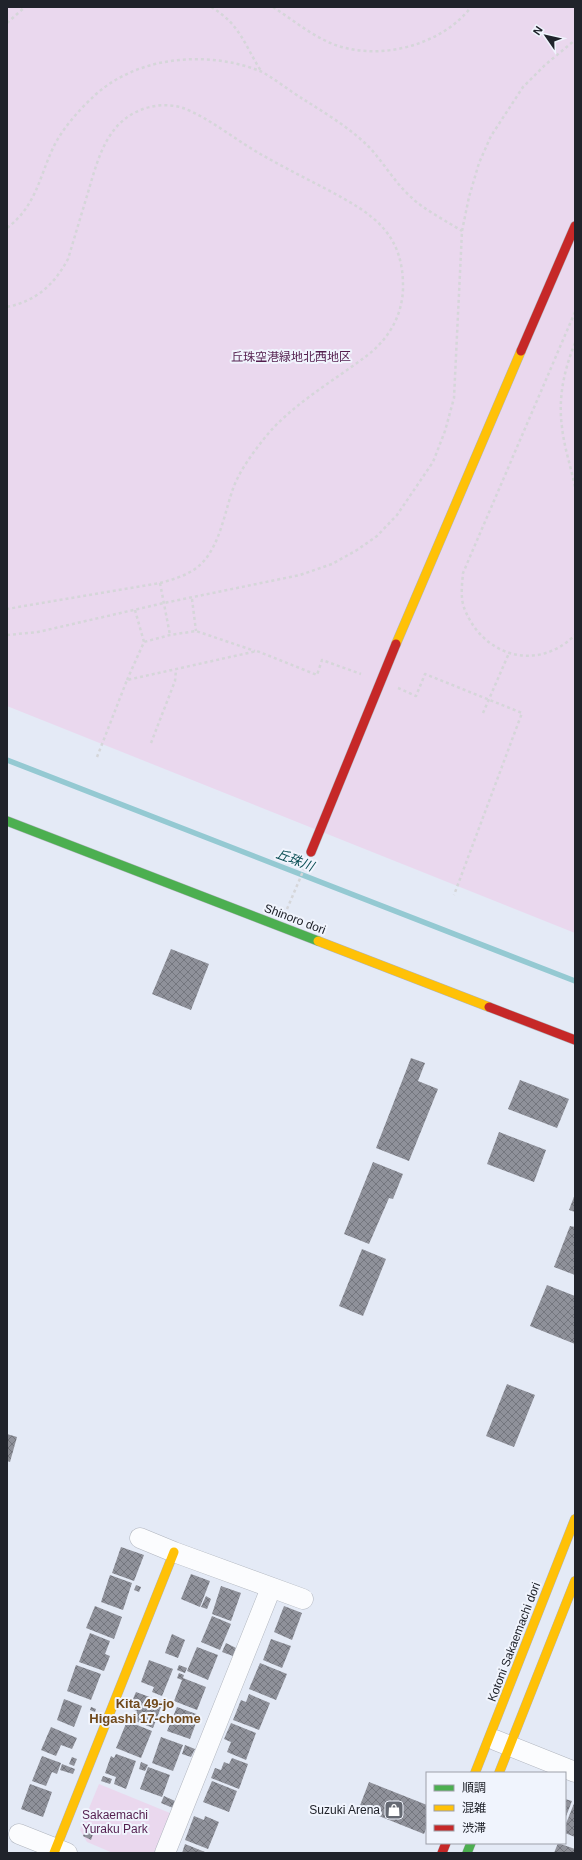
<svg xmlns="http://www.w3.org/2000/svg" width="582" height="1860" font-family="Helvetica,'Noto Sans JP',sans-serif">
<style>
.green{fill:#ead8ee}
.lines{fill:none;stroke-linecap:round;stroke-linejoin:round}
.stream{stroke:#94c9d2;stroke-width:5.5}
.building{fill:url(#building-cross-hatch)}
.street-casing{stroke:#b0b5be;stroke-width:21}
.fast-casing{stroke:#b0b5be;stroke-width:10}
.slow-casing{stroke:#b0b5be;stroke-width:10}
.jam-casing{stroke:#b0b5be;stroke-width:10}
.path{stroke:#d5d6d9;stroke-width:2.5;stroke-dasharray:3 3;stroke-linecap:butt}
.street{stroke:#fbfcfe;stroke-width:20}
.fast{stroke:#4caf50;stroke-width:9}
.slow{stroke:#ffc107;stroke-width:9}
.jam{stroke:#c62828;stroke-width:9}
.labels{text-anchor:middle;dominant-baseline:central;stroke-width:4;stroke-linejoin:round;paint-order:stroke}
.park-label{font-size:12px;fill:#531e4e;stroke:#f0f4fd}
.street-label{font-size:12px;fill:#20232b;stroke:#f0f4fd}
.poi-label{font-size:12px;fill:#20232b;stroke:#f0f4fd;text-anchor:end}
.water-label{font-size:13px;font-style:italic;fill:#074c52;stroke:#f0f4fd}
.neighbourhood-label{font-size:13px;font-weight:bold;fill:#70491c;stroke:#f0f4fd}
</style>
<defs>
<pattern id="building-cross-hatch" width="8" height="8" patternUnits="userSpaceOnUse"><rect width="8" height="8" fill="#8f919a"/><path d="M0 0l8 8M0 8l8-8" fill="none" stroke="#74767e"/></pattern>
</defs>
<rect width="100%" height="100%" fill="#e4eaf6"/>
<g class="green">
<polygon points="7,7 575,7 575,933 7,706"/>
<polygon points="99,1784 170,1813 154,1853 113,1853 87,1842 80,1830"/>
</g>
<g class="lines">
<polyline class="stream" points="7,760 575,981"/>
</g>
<g class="building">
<polygon points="171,949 209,964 191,1010 152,994"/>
<polygon points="411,1058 425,1063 418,1081 438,1089 409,1161 376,1148"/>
<polygon points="520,1080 569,1099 557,1128 508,1109"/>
<polygon points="499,1132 546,1150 534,1182 487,1164"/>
<polygon points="373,1162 403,1174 393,1199 389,1198 369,1244 344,1234"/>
<polygon points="575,1194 575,1212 569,1210"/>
<polygon points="570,1226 575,1227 575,1275 554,1267"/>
<polygon points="362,1249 386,1259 363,1316 339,1306"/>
<polygon points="547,1285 575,1296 575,1344 530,1326"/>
<polygon points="507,1384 535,1395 514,1447 486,1436"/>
<polygon points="7,1434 17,1437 10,1462 7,1461"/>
<polygon points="121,1547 144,1555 134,1581 112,1573"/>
<polygon points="191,1574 210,1581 200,1607 181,1599"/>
<polygon points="110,1575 132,1583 123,1610 101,1602"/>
<polygon points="136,1585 141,1587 139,1592 134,1590"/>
<polygon points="221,1586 241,1593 231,1621 212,1614"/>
<polygon points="206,1596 211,1599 207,1609 201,1607"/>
<polygon points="95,1606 122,1617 114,1639 86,1628"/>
<polygon points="284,1606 302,1613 292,1640 274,1632"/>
<polygon points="212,1616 231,1624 220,1650 201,1642"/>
<polygon points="90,1633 110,1641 105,1654 110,1656 104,1671 79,1662"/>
<polygon points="172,1634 185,1640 178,1658 165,1653"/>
<polygon points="271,1639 291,1646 282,1668 263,1660"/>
<polygon points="226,1643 236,1648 233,1656 222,1652"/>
<polygon points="197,1647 218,1655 208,1680 187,1671"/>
<polygon points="149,1660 173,1669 162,1696 152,1692 154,1687 141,1682"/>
<polygon points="260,1663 287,1674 276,1700 249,1689"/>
<polygon points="76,1665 101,1674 91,1700 67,1691"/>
<polygon points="179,1665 187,1668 185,1673 177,1670"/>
<polygon points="179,1673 184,1675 183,1678 206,1687 197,1710 174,1701 182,1680 177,1678"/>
<polygon points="136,1692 163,1702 153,1728 133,1720 137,1711 129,1708"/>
<polygon points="249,1694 270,1703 259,1730 233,1720 241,1700 246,1702"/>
<polygon points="64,1699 82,1706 74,1727 57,1720"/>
<polygon points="165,1701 173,1704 170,1710 162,1706"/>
<polygon points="91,1707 96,1709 95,1712 90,1710"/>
<polygon points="177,1707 199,1715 190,1739 167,1731"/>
<polygon points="127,1721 152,1731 141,1758 116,1748"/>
<polygon points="231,1723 256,1733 246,1760 227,1752 231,1742 224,1739"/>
<polygon points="51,1727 77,1738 72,1749 61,1745 56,1756 41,1750"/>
<polygon points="161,1737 183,1745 173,1771 152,1763"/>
<polygon points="185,1745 195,1749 191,1757 182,1754"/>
<polygon points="116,1754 136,1761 126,1789 114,1784 116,1777 105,1773 111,1756 114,1758"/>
<polygon points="42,1756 61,1763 57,1774 52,1772 46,1786 32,1781"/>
<polygon points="72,1757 77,1759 74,1766 69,1764"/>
<polygon points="232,1758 248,1764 239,1789 211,1778 215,1768 221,1770 224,1762 229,1764"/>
<polygon points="141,1762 148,1765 145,1771 139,1769"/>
<polygon points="62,1764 75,1769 73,1774 60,1770"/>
<polygon points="148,1767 170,1775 162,1797 140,1789"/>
<polygon points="103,1776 112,1779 110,1784 101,1781"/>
<polygon points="212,1781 237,1791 229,1812 203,1802"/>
<polygon points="369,1782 427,1805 427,1826 424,1834 359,1808"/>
<polygon points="30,1784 52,1792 43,1817 21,1809"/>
<polygon points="164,1796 175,1801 173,1808 161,1803"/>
<polygon points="565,1799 572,1801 565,1819"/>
<polygon points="575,1801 575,1837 565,1833 565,1826"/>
<polygon points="194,1816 204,1820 205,1816 219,1822 208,1849 185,1840"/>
<polygon points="88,1825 95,1828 91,1840 83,1836"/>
<polygon points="558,1843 575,1849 575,1853 554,1853"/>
<polygon points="185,1844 205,1852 205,1853 182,1853"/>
</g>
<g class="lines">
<defs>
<g id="street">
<polyline points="140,1538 174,1552 303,1599"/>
<polyline points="495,1740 575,1772"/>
<polyline points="19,1834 67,1853"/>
<polyline points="165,1853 271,1588"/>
</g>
<g id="fast">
<polyline points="7,821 318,941"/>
<polyline points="467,1853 471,1843"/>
</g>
<g id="slow">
<polyline points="396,644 521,351"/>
<polyline points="318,941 489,1007"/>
<polyline points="475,1773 575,1519"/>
<polyline points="499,1773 575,1581"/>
<polyline points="54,1853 174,1552"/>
</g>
<g id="jam">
<polyline points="521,351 575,226"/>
<polyline points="311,852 396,644"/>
<polyline points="489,1007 575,1040"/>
<polyline points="442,1853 446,1843"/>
</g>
</defs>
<use href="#street" class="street-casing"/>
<use href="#fast" class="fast-casing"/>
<use href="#slow" class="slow-casing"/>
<use href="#jam" class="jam-casing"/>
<g class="path">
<path d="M 211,7 C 240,24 244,44 261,71"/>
<path d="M 273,7 C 290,18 306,31 324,40 C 370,64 440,48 471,7"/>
<polyline points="7,23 25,7"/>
<path d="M 7,228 C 36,206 39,178 53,148 C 62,129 79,110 94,96 C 137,56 207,50 260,71 C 271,76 291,92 303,99 C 325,113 350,128 369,147 C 384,163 395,183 412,198 C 423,209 448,222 462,231"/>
<path d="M 7,307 C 36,301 54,285 68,259 C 74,239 80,219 86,199 C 96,167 103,128 136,112 C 150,105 168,103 183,108 C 210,118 238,142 264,156 C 285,168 307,179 328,190 C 373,214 404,233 403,289 C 402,315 390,337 369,354 C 334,381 290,405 263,440 C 252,454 241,469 234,486 C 225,510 221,542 203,562 C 192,574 175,579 160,583 L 7,609"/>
<path d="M 575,312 L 463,573 C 462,585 460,599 465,610 C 484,657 538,672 575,635"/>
<path d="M 575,343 C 564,370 558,398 562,427 C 564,447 571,467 575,487"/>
<polyline points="160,583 170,635"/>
<polyline points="192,599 196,631"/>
<polyline points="135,610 144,642"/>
<polyline points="7,635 38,632 164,603 300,575 332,564 357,550 377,536 397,515 433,462 445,431 454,398 462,231 469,197 479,163 491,136 523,87 545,65 575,40"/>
<polyline points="127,680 144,642 170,635 196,631 255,651"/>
<polyline points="398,688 416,696 425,674 522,713 454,895"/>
<polyline points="483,713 509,653"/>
<polyline points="151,743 175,681 176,670"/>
<polyline points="97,757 127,680 257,651 317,675 322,660 361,674"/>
<polyline points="287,909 304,869"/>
</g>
<use href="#street" class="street"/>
<use href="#fast" class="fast"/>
<use href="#slow" class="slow"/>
<use href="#jam" class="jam"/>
</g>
<defs>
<symbol id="shop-square" viewBox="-11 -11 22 22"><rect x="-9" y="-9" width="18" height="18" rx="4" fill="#656972" stroke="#f0f4fd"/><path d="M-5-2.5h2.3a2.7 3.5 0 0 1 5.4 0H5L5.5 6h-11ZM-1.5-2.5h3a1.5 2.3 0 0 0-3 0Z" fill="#fff"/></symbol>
</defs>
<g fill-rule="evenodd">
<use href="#shop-square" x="383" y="1799" width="22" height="22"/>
</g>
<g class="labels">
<g class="park-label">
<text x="291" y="357">丘珠空港緑地北西地区</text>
<text x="115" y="1815">Sakaemachi<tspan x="115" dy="14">Yuraku Park</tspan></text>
</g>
<g class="street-label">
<text transform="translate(295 919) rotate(21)">Shinoro dori</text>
<text transform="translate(514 1642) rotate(-69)">Kotoni Sakaemachi dori</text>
</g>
<g class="poi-label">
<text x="380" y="1810">Suzuki Arena</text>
</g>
<g class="water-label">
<text transform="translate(295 860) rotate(21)">丘珠川</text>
</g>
<g class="neighbourhood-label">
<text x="145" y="1703">Kita 49-jo<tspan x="145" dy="15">Higashi 17-chome</tspan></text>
</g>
</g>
<rect width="582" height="1860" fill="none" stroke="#20232b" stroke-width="16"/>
<rect x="426" y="1772" width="140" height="72" fill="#f0f4fd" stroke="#9da0a9"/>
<rect x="434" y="1785" width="20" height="6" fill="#4caf50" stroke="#9da0a9"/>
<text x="462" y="1792" font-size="12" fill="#20232b">順調</text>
<rect x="434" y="1805" width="20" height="6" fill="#ffc107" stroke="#9da0a9"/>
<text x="462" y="1812" font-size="12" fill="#20232b">混雑</text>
<rect x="434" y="1825" width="20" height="6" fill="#c62828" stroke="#9da0a9"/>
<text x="462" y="1832" font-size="12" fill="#20232b">渋滞</text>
<g transform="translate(546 36) rotate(304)" stroke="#f0f4fd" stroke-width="3" paint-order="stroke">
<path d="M0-3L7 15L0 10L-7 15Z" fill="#20232b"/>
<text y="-6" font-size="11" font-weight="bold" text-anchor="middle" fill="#20232b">N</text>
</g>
</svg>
